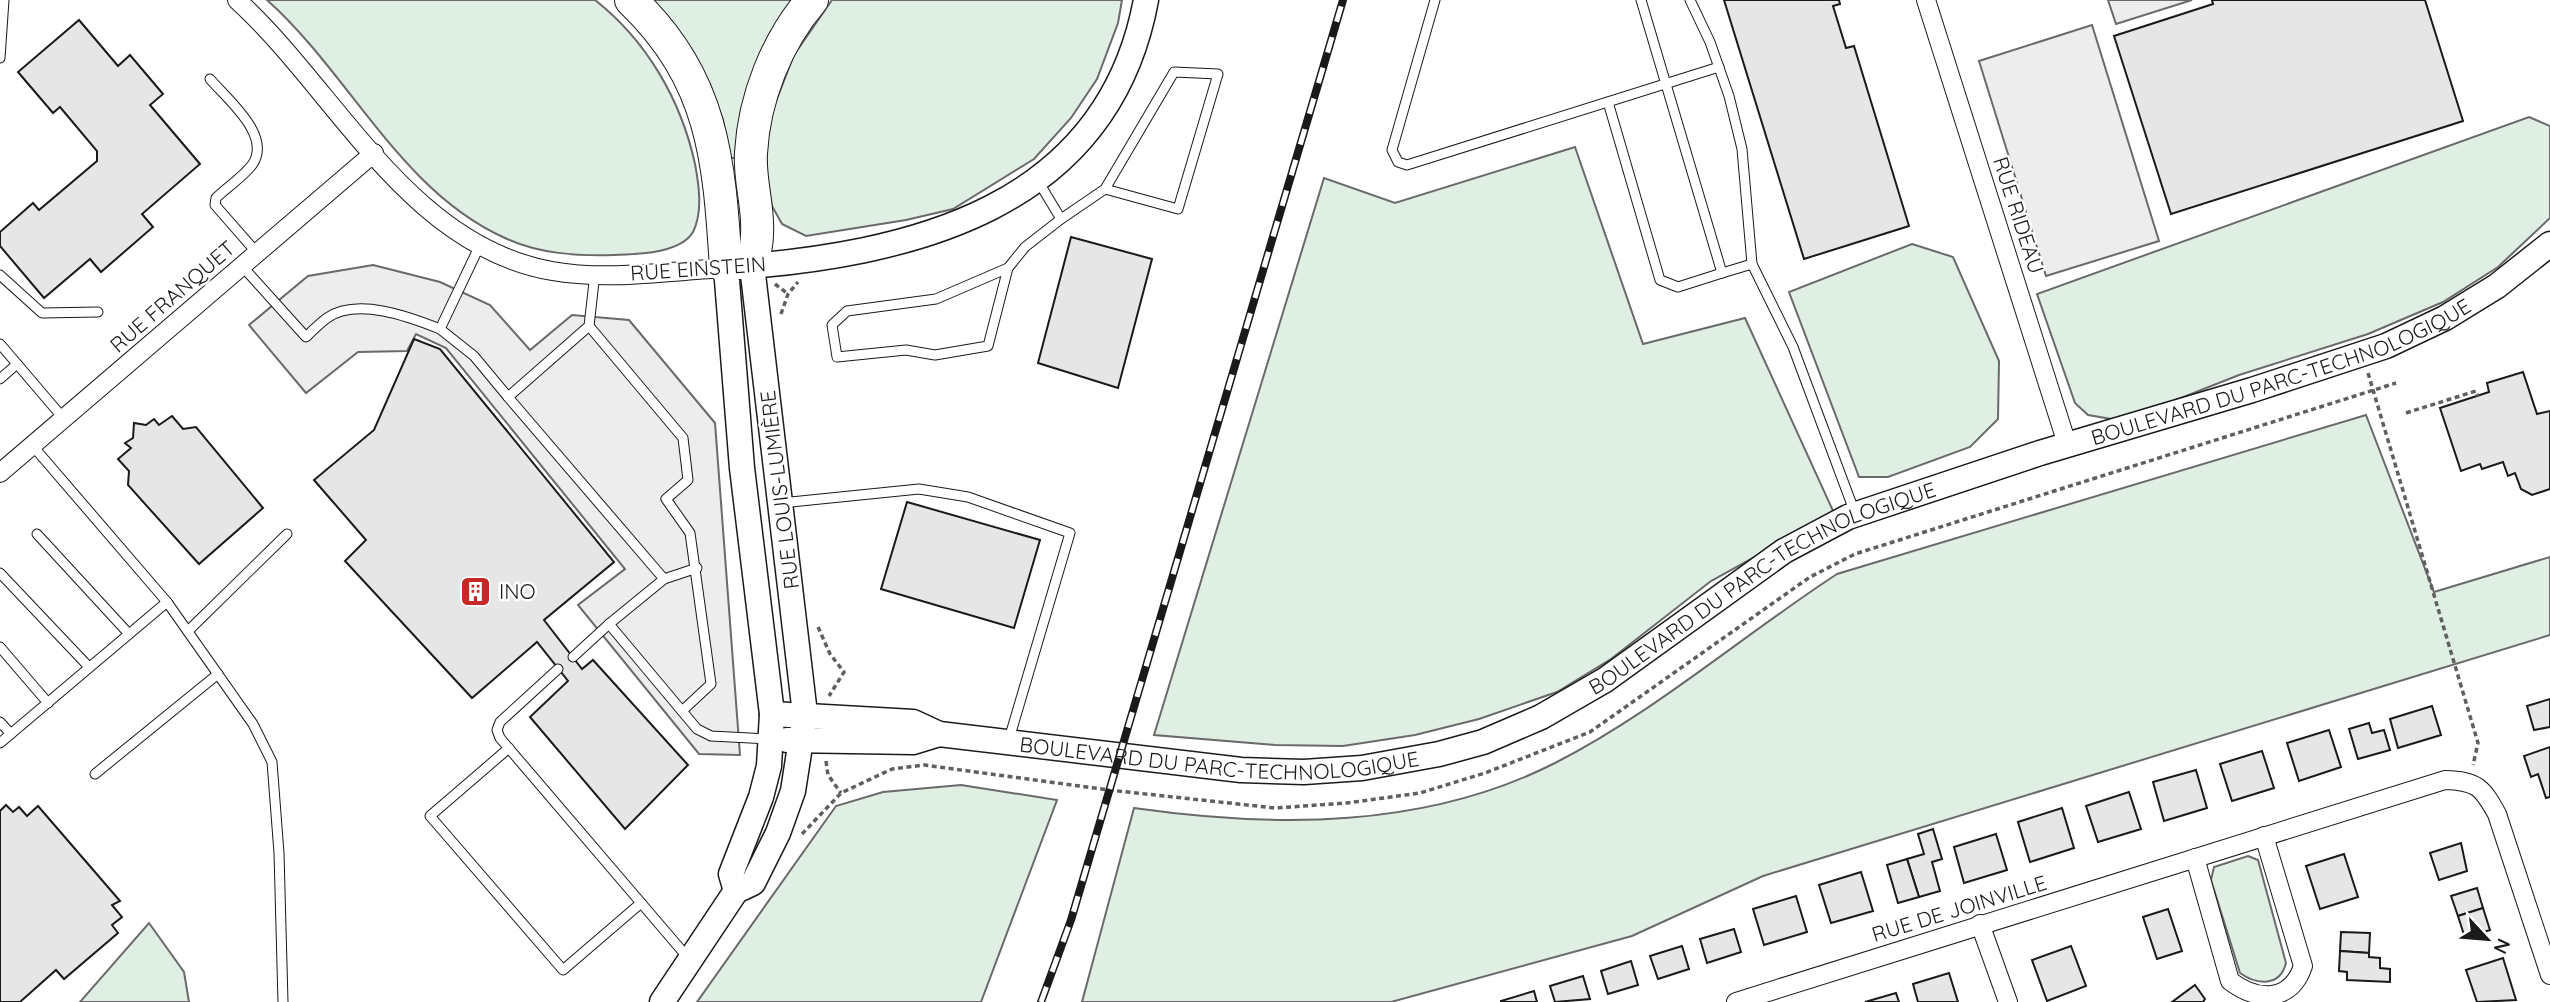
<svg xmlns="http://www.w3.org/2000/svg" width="2550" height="1002" font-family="Quicksand,sans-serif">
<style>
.green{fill:#e0efe3;stroke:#6a6a6a;stroke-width:2}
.parking{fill:#ededed;stroke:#6a6a6a;stroke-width:2}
.building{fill:#e6e6e6;stroke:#1a1a1a;stroke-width:2}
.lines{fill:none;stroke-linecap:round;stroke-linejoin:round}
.lane-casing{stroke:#1a1a1a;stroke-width:11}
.street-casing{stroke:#1a1a1a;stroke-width:20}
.secondary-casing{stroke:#1a1a1a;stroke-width:27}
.highway-casing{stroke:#1a1a1a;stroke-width:34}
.path{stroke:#5f5f5f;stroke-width:3.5;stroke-dasharray:5 3.5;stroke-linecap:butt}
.lane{stroke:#fff;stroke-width:9}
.street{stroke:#fff;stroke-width:18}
.secondary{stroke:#fff;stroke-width:24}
.highway{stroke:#fff;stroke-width:32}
.rail-casing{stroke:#1a1a1a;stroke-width:8}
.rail{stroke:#fff;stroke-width:5;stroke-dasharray:16;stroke-linecap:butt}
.labels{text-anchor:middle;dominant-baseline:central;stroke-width:5;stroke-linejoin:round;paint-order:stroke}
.street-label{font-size:21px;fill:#1a1a1a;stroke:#fff}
.poi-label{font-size:21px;fill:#1a1a1a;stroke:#fff;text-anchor:start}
</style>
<rect width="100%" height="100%" fill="#fff"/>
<g class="green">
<path d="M 267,0 L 595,0 C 647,41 681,100 695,164 C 699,185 703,212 693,232 C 680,254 636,254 614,255 C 577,256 539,254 505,238 C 400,191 350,74 267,0 Z"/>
<polygon points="651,0 798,0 741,158 730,158 723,120 708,81"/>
<polygon points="832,0 1122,0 1118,23 1097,79 1071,118 1034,159 953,209 906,220 806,236 782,224 772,206 767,184 766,127 794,55"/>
<polygon points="2529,117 2550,126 2550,218 2498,267 2443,302 2368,334 2239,375 2123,421 2088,415 2075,403 2037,294"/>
<polygon points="1575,147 1643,344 1745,318 1834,513 1711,581 1611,659 1557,692 1479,719 1415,735 1343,746 1275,745 1154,735 1324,178 1395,203"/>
<polygon points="1912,244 1953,257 1999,361 1998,419 1970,447 1888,477 1859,477 1789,292"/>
<path d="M 2366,415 L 2434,592 L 2550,557 L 2550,635 L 1763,876 L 1632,936 L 1391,1002 L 1082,1002 L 1134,808 C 1275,828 1425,829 1555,763 C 1655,712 1742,636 1837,574 Z"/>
<polygon points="961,785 1057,800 981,1002 697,1002 836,806 883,792"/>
<path d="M 2248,856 L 2258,860 L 2286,963 C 2280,987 2257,985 2240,973 L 2211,880 L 2214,867 Z"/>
<polygon points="149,923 184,972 189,1002 80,1002"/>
</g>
<g class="parking">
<polygon points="2108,0 2192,0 2116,24"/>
<polygon points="2092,25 2159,241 2046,276 1979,61"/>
<polygon points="373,265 440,282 490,305 530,350 572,315 629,320 715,423 740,755 699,754 578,605 625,569 446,348 416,334 407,351 358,352 306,393 249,325 308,276"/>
</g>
<g class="building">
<polygon points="1724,0 1839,0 1840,4 1833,6 1846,48 1854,46 1909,226 1804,259"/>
<polygon points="2212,0 2425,0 2463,121 2171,214 2114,36 2213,4"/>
<polygon points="79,20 118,66 130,55 163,94 150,105 200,164 142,214 153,227 101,272 90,259 44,298 0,246 0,232 33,203 39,210 97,161 97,151 60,107 53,113 18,72"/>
<polygon points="1071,237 1152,259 1118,388 1038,363"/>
<polygon points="414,339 440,349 614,562 544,620 582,669 593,660 688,765 625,829 530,717 568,681 537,642 472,698 345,561 366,540 314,480 374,430"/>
<polygon points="2523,372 2537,414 2550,411 2550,489 2532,495 2521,489 2515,473 2508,476 2503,462 2482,469 2480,464 2461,471 2440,408 2489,392 2487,383"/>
<polygon points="172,416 183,429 196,427 263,508 199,564 128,485 129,471 118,459 131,448 125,443 133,438 134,423 146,425 154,419 159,425"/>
<polygon points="907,502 1040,540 1014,628 881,589"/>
<polygon points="2550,699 2550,727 2534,730 2527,706"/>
<polygon points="2432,706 2441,735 2398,748 2390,719"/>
<polygon points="2369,723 2372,733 2384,730 2390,750 2358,759 2349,729"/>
<polygon points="2329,730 2341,767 2299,781 2287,743"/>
<polygon points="2550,747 2550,797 2546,798 2538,774 2531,777 2524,756"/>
<polygon points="2262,751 2274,788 2232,801 2220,764"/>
<polygon points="2196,770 2207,808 2164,821 2153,782"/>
<polygon points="2129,792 2141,829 2098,842 2086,806"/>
<polygon points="6,805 13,812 19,807 27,816 38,806 120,901 112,905 122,917 112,925 118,933 64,979 56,970 20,1002 0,1002 0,811"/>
<polygon points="2062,808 2074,848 2030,862 2018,822"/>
<polygon points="1933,829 1942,859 1932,862 1940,891 1919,897 1907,859 1924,854 1918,834"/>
<polygon points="1996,834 2007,870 1964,883 1954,847"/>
<polygon points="2461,843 2467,871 2439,880 2430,853"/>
<polygon points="2344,854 2358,897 2320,909 2306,866"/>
<polygon points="1907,859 1919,897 1898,903 1887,865"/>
<polygon points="1861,872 1873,911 1831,923 1819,885"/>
<polygon points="2477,888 2483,908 2458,916 2451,896"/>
<polygon points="1796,896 1807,932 1764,945 1753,909"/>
<polygon points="2483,908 2490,930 2465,938 2458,916"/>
<polygon points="2168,909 2182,951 2157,959 2143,917"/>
<polygon points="1734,929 1741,952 1707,963 1700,939"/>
<polygon points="2341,932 2370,933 2369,953 2340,951"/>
<polygon points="1682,946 1689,969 1658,979 1650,956"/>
<polygon points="2071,946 2086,986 2047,1001 2032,960"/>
<polygon points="2340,951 2369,953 2369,957 2380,958 2380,968 2390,969 2390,982 2347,980 2347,972 2339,971"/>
<polygon points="2503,958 2516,1000 2477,1002 2466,970"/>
<polygon points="1631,961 1638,985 1608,994 1601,971"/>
<polygon points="1949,973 1958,1002 1918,1002 1913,984"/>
<polygon points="1583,976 1590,999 1555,1002 1550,986"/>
<polygon points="2195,985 2205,999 2203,1002 2172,1002"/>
<polygon points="1534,991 1537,1002 1501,1002 1501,1001"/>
<polygon points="1896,993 1899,1002 1865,1002"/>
</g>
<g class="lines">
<defs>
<g id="lane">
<polyline points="1435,0 1392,150 1398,162 1407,165 1719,67"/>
<polyline points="1641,0 1722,273 1752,264"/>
<polyline points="1690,0 1710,42 1729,96 1742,149 1752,264 1793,347 1855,513"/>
<polyline points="0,58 4,0"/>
<path d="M 210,79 C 227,99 273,136 252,165 C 243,177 227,187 216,198 L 215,205 L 257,253"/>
<polyline points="1608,102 1660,280 1678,287 1722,273"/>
<polyline points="1061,219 1105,189 1178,209 1218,74 1174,72 1105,189"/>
<path d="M 242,266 L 306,337 C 313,330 320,323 327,318 C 357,297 410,317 440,329 L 480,245"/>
<polyline points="1008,268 936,299 847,311 832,325 837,357 906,350 935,355 988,346 1008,268 1025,247 1061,219 1038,181"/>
<polyline points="0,275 42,313 98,312"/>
<polyline points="589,326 683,438 688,480 666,499 690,533 711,684 682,711"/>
<polyline points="440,329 474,356 508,397 589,326 595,273"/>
<polyline points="0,344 64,419"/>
<polyline points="0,379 17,364"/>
<polyline points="508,397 664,579 609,624 697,729 711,736 767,739"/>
<polyline points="781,503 919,489 968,497 1070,533 1009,739"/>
<polyline points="37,534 129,634"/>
<polyline points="0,573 89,667"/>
<polyline points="664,579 697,568"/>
<polyline points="167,602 253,724 272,762 279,853 283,1002"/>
<polyline points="188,631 287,534"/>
<polyline points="0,647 48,703"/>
<polyline points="573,657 609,624"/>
<polyline points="558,669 500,722 497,730 500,738 689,959"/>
<polyline points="0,722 11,734"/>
<polyline points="0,743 167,602 32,445"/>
<polyline points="509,748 430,816 563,970 641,903"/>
<polyline points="95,774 218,674"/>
</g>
<g id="street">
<path d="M 237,0 C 336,90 408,246 552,271 C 608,281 669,271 726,268"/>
<polyline points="1926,0 2067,444"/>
<polyline points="0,473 374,153"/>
<path d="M 2195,858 L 2230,981 C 2258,1002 2291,1002 2303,966 L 2264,836"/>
<polyline points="1980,924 2008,1002"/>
<path d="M 1736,1002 L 2445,780 C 2477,781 2482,787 2497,814 L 2550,975"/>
</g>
<g id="secondary">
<path id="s1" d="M 772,714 L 913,722 L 939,734 L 1241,770 L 1304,772 L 1362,768 L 1439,754 L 1483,742 L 1541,717 L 1605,680 L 1784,551 L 1848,517 L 2040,453 L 2252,390 L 2386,346 L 2445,318 L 2497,286 L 2550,244"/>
<polyline points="787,740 913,742 939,734"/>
<path d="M 736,891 L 731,874 L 761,797 L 769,766 L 772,714 L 742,468 L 726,268 C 910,255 1107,210 1146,0"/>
<polyline points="662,1002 736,891 753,883 778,833 793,791 805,714 752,266"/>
</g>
<g id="highway">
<path d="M 631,0 C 714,80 719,159 726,268"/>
<path d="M 752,266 C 754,256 757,245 757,234 C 759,207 749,180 751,153 C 754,99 776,42 812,0"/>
</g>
</defs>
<use href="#lane" class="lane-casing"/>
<use href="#street" class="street-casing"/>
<use href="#secondary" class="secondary-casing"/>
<use href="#highway" class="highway-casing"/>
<g class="path">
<polyline points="775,284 788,294"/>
<polyline points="781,314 788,294 798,282"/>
<polyline points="2368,373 2478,743 2473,765"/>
<polyline points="2406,413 2476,391 2478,396"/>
<polyline points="818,627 830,654 844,672 829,696"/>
<polyline points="826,761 828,775 841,793"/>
<polyline points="802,834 841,793 892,769 924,765 1109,790 1275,808 1347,803 1420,793 1485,773 1590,732 1810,577 1855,554 2396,383"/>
</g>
<use href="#lane" class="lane"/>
<use href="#street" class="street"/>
<use href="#secondary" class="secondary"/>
<use href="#highway" class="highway"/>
<defs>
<polyline id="rail" points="1041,1002 1071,920 1343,0"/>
</defs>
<use href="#rail" class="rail-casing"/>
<use href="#rail" class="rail"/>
</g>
<defs>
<symbol id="building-square" viewBox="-11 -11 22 22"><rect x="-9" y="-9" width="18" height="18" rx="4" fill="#c62828" stroke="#fff"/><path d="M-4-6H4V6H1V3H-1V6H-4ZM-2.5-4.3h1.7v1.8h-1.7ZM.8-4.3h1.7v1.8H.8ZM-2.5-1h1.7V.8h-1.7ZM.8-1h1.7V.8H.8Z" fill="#fff"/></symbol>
</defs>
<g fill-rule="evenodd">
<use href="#building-square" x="458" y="574" width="35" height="35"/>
</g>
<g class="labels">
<g class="street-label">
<text transform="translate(2019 215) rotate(72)">RUE RIDEAU</text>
<text transform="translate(698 268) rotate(-4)">RUE EINSTEIN</text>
<text transform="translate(172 296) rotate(-41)">RUE FRANQUET</text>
<text stroke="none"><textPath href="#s1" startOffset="1606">BOULEVARD DU PARC-TECHNOLOGIQUE</textPath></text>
<text transform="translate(779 490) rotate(-97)">RUE LOUIS-LUMIÈRE</text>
<text stroke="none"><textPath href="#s1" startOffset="1040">BOULEVARD DU PARC-TECHNOLOGIQUE</textPath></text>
<text stroke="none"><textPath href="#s1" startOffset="452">BOULEVARD DU PARC-TECHNOLOGIQUE</textPath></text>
<text transform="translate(1959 908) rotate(-17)">RUE DE JOINVILLE</text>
</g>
<g class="poi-label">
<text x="499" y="591">INO</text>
</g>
</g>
<g transform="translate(2487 939) rotate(116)" stroke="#ffffff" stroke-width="5" paint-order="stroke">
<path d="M0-5L12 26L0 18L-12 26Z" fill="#1a1a1a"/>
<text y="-10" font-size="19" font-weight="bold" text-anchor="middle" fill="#1a1a1a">N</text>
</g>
</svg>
